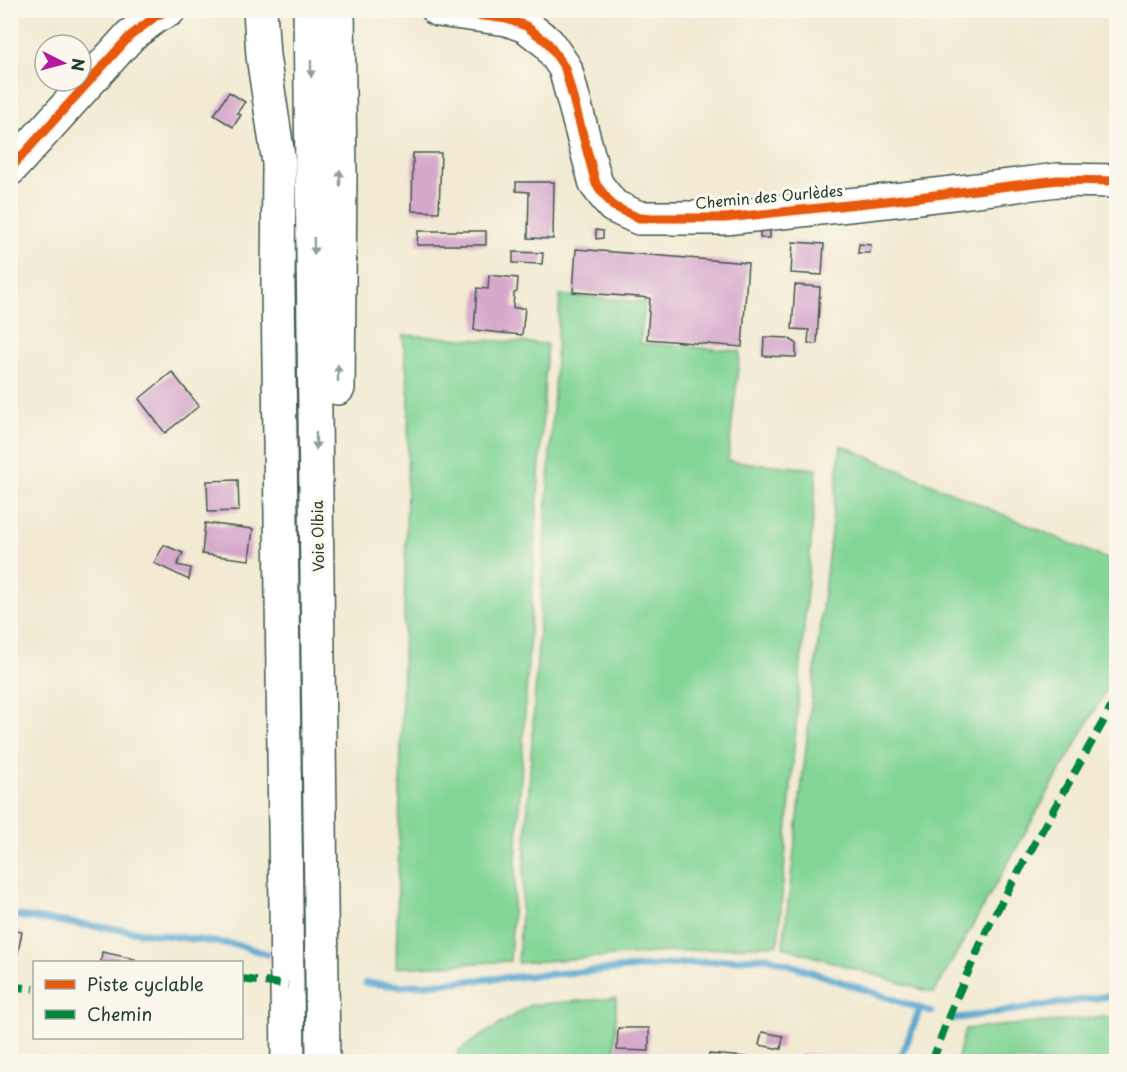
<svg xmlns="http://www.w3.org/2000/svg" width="1127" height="1072" font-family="'Playpen Sans',sans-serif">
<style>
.green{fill:#83d597;stroke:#518966;stroke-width:1.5}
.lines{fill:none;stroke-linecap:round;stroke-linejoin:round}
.stream{stroke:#54a5cf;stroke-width:7}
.building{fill:#d6a8cb}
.minor-casing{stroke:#3f574c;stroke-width:36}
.highway-casing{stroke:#3f574c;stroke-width:36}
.minor{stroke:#fff;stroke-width:33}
.highway{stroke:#fff;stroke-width:33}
.quiet{stroke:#00873e;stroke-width:8;stroke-dasharray:15 8;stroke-linecap:butt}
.cycleway-casing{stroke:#fbf7ec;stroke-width:13}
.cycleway{stroke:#e8590c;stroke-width:9}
.oneway{fill:#8f9e9a}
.labels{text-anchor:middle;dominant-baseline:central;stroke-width:6;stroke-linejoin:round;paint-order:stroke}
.street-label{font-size:15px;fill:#1f3d34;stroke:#fbf7ec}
</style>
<rect width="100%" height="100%" fill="#fbf7ec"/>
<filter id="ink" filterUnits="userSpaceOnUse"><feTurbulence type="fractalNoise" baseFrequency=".0167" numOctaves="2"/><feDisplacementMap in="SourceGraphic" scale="12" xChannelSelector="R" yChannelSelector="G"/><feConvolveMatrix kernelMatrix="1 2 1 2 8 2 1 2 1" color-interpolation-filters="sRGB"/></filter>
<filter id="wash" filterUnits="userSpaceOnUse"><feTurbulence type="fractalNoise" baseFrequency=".008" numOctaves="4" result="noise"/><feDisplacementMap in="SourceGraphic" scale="24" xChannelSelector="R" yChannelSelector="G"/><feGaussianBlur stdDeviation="1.35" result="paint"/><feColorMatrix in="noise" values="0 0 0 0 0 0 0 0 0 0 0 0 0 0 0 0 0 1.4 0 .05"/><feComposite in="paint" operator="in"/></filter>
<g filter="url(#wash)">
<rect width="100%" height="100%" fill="#f2ead2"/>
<g class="green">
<polygon points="560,295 645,302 640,343 740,351 728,461 817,469 778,944 518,963"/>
<polygon points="403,335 547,344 510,961 396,968 409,397"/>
<polygon points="841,445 1116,563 1116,673 934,993 783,947"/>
<polygon points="616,998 615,1061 457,1061 458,1051 530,1005"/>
<polygon points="1116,1016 1116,1061 957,1061 965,1029"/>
</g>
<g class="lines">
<g class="stream">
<polyline points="10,915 238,945 267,954"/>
<polyline points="366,983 402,986 767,957 931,1012"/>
<polyline points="952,1019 1116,995"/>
<polyline points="899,1062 920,1009"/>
</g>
</g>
<g id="blocks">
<g class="building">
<polygon points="229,92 245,102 237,113 241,115 233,127 214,115"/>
<polygon points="413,153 441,153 439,212 412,211"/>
<polygon points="516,182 554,182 553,239 528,238 529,192 516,191"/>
<rect x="760" y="227" width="10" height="11"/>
<polygon points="596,230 603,231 603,238 596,239"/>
<polygon points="418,231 486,231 486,245 417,245"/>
<polygon points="793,242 824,244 822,275 791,273"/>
<polygon points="859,244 871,245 870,253 858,253"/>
<polygon points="576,249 748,263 742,347 647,339 650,298 573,292"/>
<polygon points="513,252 543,253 542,264 513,263"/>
<polygon points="489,275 518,278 517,292 514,293 513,308 525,308 522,335 474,330 477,288 488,289"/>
<polygon points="795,285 820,287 817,344 808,343 809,330 792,329"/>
<polygon points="764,337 788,338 796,343 796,357 763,356"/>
<polygon points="172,372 199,406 165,433 139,399"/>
<polygon points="238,480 239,511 208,512 207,481"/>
<polygon points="205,523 253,529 249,560 202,554"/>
<polygon points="164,545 183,553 177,565 191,568 189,580 154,563"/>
<polygon points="10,930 22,932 14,973 10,973"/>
<polygon points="102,952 135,959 134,962 101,962"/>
<polygon points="618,1028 649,1028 649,1051 617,1050"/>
<polygon points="762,1032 783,1036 781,1049 759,1045"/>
<polygon points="709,1054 784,1060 784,1062 708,1062"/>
<polygon points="806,1054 829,1056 829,1062 805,1062"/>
</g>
</g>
</g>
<g filter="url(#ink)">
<use href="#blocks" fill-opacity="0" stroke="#3f574c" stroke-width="1.5"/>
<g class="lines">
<defs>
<g id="minor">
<polyline points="260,10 263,56 279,163 278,284 288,1062"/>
<polyline points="438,10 507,19 526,26 548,43 565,68 596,184 613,206 639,218 725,218 886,201 1058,180 1116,181"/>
<polyline points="10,169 130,36 156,16 169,10"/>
</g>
<g id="highway">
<polyline points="310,10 323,1062"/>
<polyline points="338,10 340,177 338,388"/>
</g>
</defs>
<use href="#minor" class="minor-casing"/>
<use href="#highway" class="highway-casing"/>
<use href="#minor" class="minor"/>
<use href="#highway" class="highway"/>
<g class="quiet">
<polyline points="242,979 288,985"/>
<polyline points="10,986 34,989"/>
<polyline points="932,1062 954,1003 992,919 1116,699"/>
</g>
<defs>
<g id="cycleway">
<polyline points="438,10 507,19 526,26 548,43 565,68 596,184 613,206 639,218 725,218 886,201 1058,180 1116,181"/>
<polyline points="10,169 130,36 156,16 169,10"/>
</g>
</defs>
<use href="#cycleway" class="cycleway-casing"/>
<use href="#cycleway" class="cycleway"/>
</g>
<defs><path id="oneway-solid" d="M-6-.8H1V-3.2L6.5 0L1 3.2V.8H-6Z" transform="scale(1.5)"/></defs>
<g class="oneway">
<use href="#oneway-solid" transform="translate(311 69) rotate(89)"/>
<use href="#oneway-solid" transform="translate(340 178) rotate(-90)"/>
<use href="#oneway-solid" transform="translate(314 246) rotate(89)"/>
<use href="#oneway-solid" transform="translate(338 373) rotate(-90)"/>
<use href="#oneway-solid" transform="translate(316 441) rotate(89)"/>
</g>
</g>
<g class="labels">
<g class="street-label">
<text transform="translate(769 196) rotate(-5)">Chemin des Ourlèdes</text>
<text transform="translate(317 536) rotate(-91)">Voie Olbia</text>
</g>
</g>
<rect width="1127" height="1072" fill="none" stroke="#fbf7ec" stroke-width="36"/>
<rect x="33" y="961" width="210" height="78" fill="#fbf7ec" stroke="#a3ada2" stroke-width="1.5"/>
<rect x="45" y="980" width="30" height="9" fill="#e8590c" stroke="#a3ada2" stroke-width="1.5"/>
<text x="87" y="991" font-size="18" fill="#1f3d34">Piste cyclable</text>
<rect x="45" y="1010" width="30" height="9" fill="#00873e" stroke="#a3ada2" stroke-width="1.5"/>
<text x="87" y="1021" font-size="18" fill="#1f3d34">Chemin</text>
<g transform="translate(63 63) rotate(96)"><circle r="28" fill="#fbf7ec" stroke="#a3ada2" stroke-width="1.5"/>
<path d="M0-4.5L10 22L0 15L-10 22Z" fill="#b5179e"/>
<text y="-9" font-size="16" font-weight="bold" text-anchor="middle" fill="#1f3d34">N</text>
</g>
</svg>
